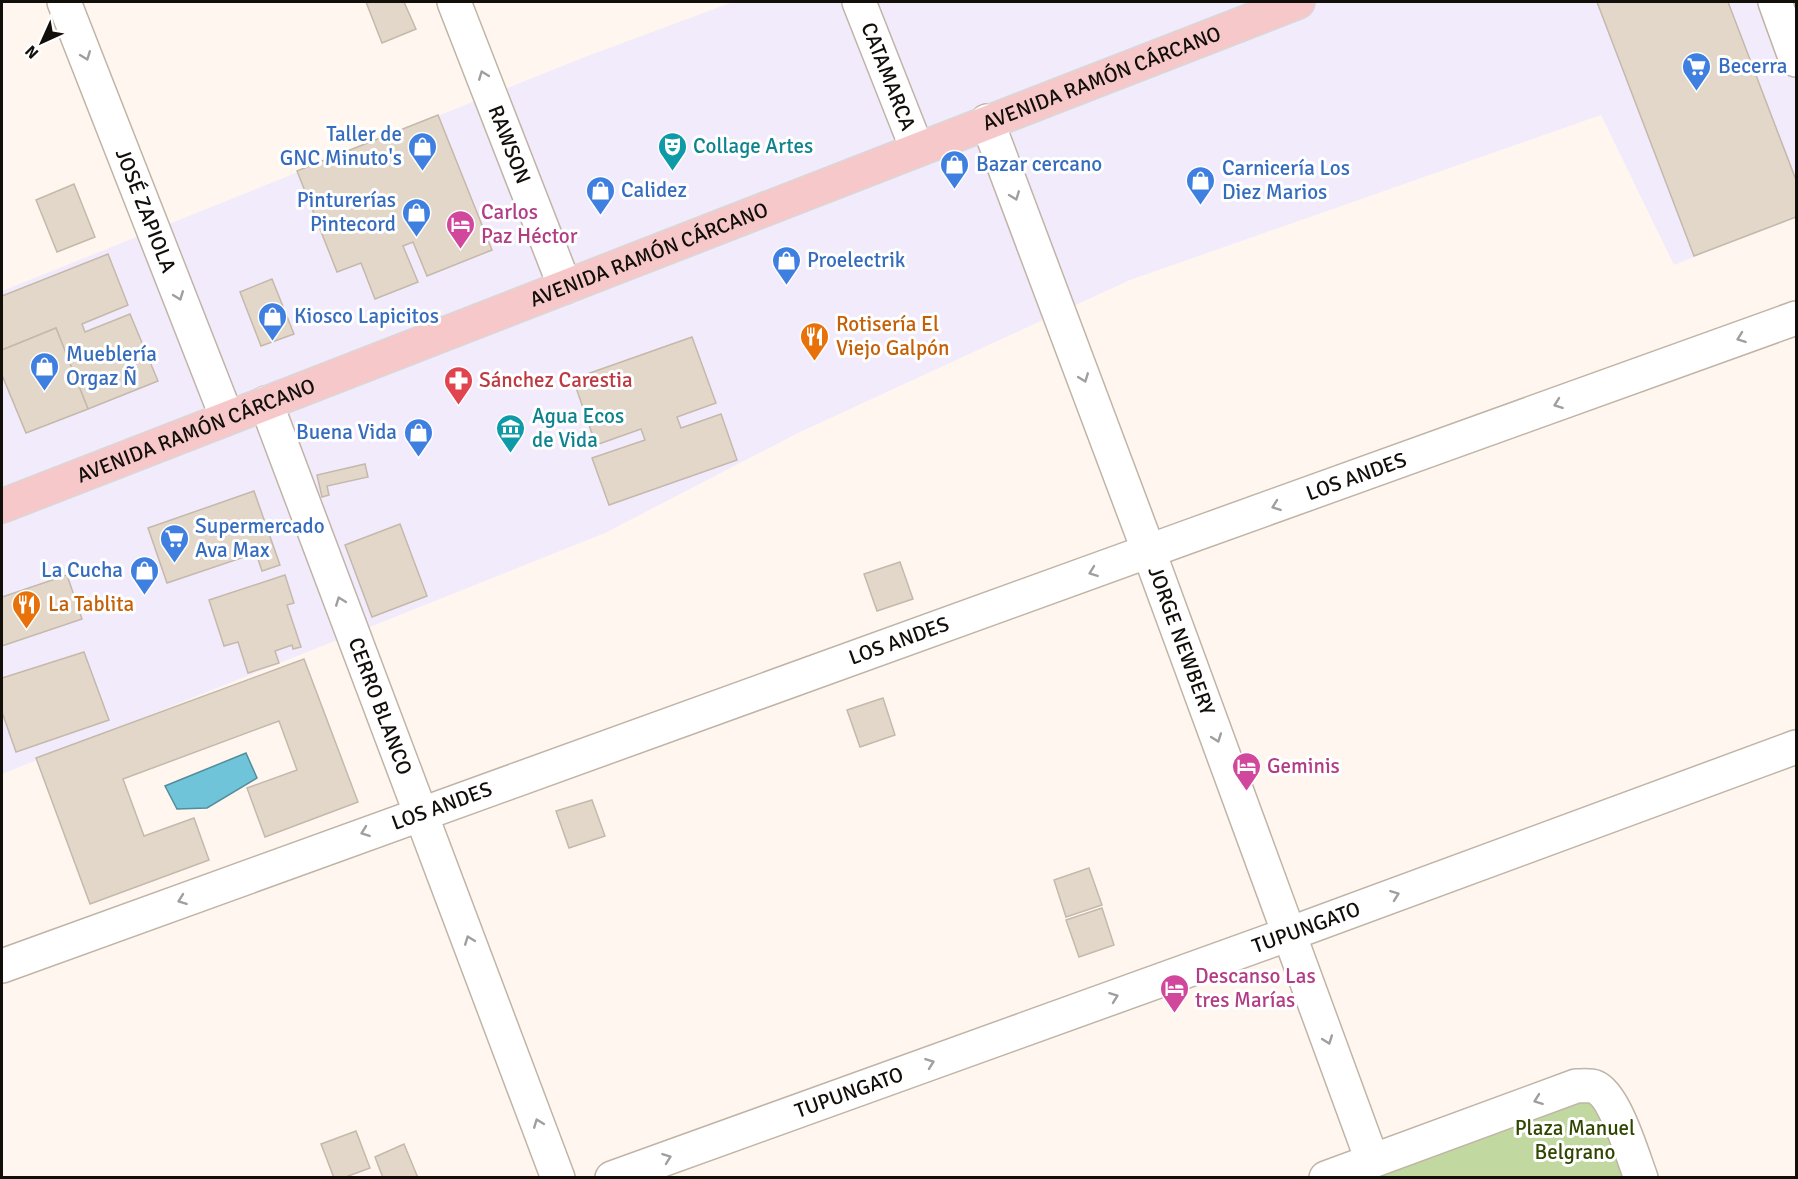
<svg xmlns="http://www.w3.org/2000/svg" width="1798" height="1179" font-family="Signika,sans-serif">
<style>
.commercial{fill:#f2ebfc}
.green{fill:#c1d8a0}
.water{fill:#6fc4d9;stroke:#538d9b;stroke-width:1.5}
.building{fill:#e2d7c8;stroke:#c4b9ab;stroke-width:1.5}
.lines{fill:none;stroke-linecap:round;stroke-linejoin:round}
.minor-casing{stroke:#c0b4a7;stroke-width:36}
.primary-casing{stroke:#d9d8d8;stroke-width:36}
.minor{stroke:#fff;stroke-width:33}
.primary{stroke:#f7c8ca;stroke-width:33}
.oneway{stroke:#a09f9d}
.labels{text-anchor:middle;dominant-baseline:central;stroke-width:6;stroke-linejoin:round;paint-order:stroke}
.shop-label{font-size:21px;fill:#366cbe;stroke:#fff;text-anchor:start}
.street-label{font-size:21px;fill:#120e0a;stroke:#fff}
.culture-label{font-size:21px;fill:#0d838f;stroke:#fff;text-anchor:start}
.hotel-label{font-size:21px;fill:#b23c85;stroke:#fff;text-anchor:start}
.food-label{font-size:21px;fill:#c56008;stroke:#fff;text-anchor:start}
.health-label{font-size:21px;fill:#be3a42;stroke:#fff;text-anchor:start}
.park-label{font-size:21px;fill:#314600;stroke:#fff}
</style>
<rect width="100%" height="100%" fill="#fff7ef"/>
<polygon class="commercial" points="733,2 1793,2 1796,9 1796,217 1674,265 1601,115 1130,280 798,433 605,533 2,774 2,291 582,58"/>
<polygon class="green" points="1580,1099 1607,1113 1630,1178 1368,1178"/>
<polygon class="water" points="246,753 257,778 207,808 177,809 165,786"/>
<g class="building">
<polygon points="366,2 404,2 416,29 382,43"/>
<polygon points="1597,2 1728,2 1796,180 1796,217 1694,256"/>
<polygon points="438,115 492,250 427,276 413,242 403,246 418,282 375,299 361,263 337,272 297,171"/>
<polygon points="74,184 95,237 57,252 36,200"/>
<polygon points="108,254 128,305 82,324 85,332 130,314 158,381 88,409 56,328 2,350 2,296"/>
<polygon points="272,279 294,334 261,346 240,292"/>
<polygon points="56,328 88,409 26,433 2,375 2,350"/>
<polygon points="692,337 716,403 677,417 681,428 721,414 737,460 609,505 592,458 645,440 641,429 596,445 573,379"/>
<polygon points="365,464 368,477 327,486 329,495 322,497 317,475"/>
<polygon points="254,491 280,565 262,571 256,553 167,583 148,528"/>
<polygon points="400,524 427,596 372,617 345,545"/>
<polygon points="900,562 913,599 877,611 864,574"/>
<polygon points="67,575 82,619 2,646 2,597"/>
<polygon points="285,575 294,603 287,605 301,647 293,649 292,645 275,651 279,663 248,673 238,642 224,646 209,600"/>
<polygon points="84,652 109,720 16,752 2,712 2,678"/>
<polygon points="304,659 358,802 265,837 247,788 297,770 279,721 123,779 144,836 194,818 209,860 90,904 36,758"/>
<polygon points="883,698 895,735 860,747 847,710"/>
<polygon points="592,800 605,836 569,848 556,811"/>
<polygon points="1089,868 1102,905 1066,917 1054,880"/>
<polygon points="1102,908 1114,945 1079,957 1066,920"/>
<polygon points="356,1131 370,1168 343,1178 334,1178 321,1144"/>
<polygon points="404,1144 418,1178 383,1178 375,1157"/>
</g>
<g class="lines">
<defs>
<g id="minor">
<path id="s1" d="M 64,2 L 227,418"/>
<path id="s2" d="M 454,2 L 565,287"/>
<path id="s3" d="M 859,2 L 917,149"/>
<polyline points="1775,2 1796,60"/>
<path id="s4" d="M 987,121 L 1149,552 L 1372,1160"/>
<path id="s5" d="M 266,403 L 558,1178"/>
<path id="s6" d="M 2,966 C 599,747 1198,534 1796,318"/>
<path id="s7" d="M 612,1178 L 1289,934 L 1796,747"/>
<path d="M 1326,1178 L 1576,1086 C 1582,1086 1590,1085 1595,1087 C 1615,1095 1633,1157 1641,1178"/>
</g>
<g id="primary">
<path id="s8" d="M 2,506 L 1298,2"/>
</g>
</defs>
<use href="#minor" class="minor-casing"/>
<use href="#primary" class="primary-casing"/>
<use href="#minor" class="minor"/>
<use href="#primary" class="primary"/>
</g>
<defs><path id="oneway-chevron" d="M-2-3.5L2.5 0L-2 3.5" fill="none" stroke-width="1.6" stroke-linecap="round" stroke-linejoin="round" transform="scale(1.5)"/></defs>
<g class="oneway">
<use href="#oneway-chevron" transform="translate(86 56) rotate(69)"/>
<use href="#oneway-chevron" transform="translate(483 75) rotate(-111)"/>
<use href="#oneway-chevron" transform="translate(1015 196) rotate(69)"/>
<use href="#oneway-chevron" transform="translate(179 296) rotate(69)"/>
<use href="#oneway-chevron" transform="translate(1741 338) rotate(160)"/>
<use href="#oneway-chevron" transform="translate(1084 378) rotate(69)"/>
<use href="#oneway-chevron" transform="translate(1558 404) rotate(160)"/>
<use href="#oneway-chevron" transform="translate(1276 506) rotate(160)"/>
<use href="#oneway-chevron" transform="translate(1093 572) rotate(160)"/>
<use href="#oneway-chevron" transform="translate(340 601) rotate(-111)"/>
<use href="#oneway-chevron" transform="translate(1217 738) rotate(70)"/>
<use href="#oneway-chevron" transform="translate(365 832) rotate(160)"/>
<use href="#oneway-chevron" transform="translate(1395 895) rotate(-20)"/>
<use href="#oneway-chevron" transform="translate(182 900) rotate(160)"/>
<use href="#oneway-chevron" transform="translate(469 940) rotate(-111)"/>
<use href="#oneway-chevron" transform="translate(1114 997) rotate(-20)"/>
<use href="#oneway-chevron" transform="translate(1328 1040) rotate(70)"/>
<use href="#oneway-chevron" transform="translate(930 1063) rotate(-20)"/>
<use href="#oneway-chevron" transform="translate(1538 1100) rotate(160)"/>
<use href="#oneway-chevron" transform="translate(538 1123) rotate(-111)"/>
<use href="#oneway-chevron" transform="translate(667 1158) rotate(-20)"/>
</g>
<defs>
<symbol id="supermarket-pin" viewBox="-11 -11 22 30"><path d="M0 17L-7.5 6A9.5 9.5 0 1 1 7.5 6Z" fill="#3f7fe0" stroke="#fff"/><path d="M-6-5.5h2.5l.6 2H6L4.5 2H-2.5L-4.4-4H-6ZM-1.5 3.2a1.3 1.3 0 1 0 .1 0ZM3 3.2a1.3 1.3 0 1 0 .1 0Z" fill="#fff"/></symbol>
<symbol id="shop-pin" viewBox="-11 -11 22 30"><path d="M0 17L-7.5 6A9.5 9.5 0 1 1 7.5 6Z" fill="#3f7fe0" stroke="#fff"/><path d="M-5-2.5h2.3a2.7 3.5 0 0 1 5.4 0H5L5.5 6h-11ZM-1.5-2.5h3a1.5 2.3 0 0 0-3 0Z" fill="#fff"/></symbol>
<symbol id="theatre-pin" viewBox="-11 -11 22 30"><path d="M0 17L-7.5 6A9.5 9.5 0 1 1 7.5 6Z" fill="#0f9aa8" stroke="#fff"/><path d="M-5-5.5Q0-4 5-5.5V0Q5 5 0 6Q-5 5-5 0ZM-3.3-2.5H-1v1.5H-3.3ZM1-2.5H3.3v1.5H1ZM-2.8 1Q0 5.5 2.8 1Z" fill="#fff"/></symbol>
<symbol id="hotel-pin" viewBox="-11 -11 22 30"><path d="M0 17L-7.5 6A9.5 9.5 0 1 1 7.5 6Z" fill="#d1479c" stroke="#fff"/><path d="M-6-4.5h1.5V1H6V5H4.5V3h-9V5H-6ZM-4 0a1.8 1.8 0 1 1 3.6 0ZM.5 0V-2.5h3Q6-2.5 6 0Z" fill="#fff"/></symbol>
<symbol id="restaurant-pin" viewBox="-11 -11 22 30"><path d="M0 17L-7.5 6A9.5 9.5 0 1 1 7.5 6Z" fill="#e8710a" stroke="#fff"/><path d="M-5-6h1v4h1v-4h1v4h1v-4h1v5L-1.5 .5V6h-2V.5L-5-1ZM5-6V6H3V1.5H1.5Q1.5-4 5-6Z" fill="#fff"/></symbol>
<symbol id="pharmacy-pin" viewBox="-11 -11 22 30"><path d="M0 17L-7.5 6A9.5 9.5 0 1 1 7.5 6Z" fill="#e0444e" stroke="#fff"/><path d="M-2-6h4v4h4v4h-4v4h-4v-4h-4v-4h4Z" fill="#fff"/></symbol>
<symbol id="museum-pin" viewBox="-11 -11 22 30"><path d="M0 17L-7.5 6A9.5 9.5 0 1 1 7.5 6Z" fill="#0f9aa8" stroke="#fff"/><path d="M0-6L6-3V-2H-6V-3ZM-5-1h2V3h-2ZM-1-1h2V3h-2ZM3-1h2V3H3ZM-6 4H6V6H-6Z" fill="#fff"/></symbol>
</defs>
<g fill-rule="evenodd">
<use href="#supermarket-pin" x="1680" y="50" width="33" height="45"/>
<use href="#shop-pin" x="406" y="130" width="33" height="45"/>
<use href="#theatre-pin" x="656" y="130" width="33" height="45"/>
<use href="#shop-pin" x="938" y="148" width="33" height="45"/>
<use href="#shop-pin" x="1184" y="164" width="33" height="45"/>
<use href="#shop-pin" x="584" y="174" width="33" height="45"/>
<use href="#shop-pin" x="400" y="196" width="33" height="45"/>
<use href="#hotel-pin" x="444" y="208" width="33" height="45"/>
<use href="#shop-pin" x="770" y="244" width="33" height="45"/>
<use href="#shop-pin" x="256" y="300" width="33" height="45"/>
<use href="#restaurant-pin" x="798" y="320" width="33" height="45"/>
<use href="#shop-pin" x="28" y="350" width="33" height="45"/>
<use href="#pharmacy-pin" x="442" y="364" width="33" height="45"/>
<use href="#museum-pin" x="494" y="412" width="33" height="45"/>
<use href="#shop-pin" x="402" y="416" width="33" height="45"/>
<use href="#supermarket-pin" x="158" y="522" width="33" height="45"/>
<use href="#shop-pin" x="128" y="554" width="33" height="45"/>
<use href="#restaurant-pin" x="10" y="588" width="33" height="45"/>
<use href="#hotel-pin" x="1230" y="750" width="33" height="45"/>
<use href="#hotel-pin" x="1158" y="972" width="33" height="45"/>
</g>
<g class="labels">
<g class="shop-label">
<text x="1718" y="66">Becerra</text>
<text x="402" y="134" text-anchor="end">Taller de<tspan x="402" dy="24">GNC Minuto's</tspan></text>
<text x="976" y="164">Bazar cercano</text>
<text x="1222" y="168">Carnicería Los<tspan x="1222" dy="24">Diez Marios</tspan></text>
<text x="621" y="190">Calidez</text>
<text x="396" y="200" text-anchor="end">Pinturerías<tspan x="396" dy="24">Pintecord</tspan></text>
<text x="807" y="260">Proelectrik</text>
<text x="294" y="316">Kiosco Lapicitos</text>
<text x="66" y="354">Mueblería<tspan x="66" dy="24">Orgaz Ñ</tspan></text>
<text x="397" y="432" text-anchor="end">Buena Vida</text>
<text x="195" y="526">Supermercado<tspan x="195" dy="24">Ava Max</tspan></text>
<text x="123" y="570" text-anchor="end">La Cucha</text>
</g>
<g class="street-label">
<text stroke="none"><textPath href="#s3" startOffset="80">CATAMARCA</textPath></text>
<text stroke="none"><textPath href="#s8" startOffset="1180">AVENIDA RAMÓN CÁRCANO</textPath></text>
<text stroke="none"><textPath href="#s2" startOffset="153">RAWSON</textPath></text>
<text stroke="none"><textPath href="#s1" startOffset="224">JOSÉ ZAPIOLA</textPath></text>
<text stroke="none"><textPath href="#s8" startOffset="694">AVENIDA RAMÓN CÁRCANO</textPath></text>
<text stroke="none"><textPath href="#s8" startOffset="208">AVENIDA RAMÓN CÁRCANO</textPath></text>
<text stroke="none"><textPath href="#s6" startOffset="1440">LOS ANDES</textPath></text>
<text stroke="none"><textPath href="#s4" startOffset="555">JORGE NEWBERY</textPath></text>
<text stroke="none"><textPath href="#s6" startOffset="954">LOS ANDES</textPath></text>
<text stroke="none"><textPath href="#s5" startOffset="324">CERRO BLANCO</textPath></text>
<text stroke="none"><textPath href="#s6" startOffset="468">LOS ANDES</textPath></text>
<text stroke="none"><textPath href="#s7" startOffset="738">TUPUNGATO</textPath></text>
<text stroke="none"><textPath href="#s7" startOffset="252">TUPUNGATO</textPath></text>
</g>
<g class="culture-label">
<text x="693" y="146">Collage Artes</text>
<text x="532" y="416">Agua Ecos<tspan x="532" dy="24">de Vida</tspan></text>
</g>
<g class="hotel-label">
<text x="481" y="212">Carlos<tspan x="481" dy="24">Paz Héctor</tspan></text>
<text x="1267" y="766">Geminis</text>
<text x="1195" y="976">Descanso Las<tspan x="1195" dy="24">tres Marías</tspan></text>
</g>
<g class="food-label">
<text x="836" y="324">Rotisería El<tspan x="836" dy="24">Viejo Galpón</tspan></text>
<text x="48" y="604">La Tablita</text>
</g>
<g class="health-label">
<text x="479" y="380">Sánchez Carestia</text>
</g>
<g class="park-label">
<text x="1575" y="1128">Plaza Manuel<tspan x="1575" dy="24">Belgrano</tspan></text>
</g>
</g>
<rect width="1798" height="1179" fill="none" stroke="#120e0a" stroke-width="6"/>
<g transform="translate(42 42) rotate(225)" stroke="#ffffff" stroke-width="4.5" paint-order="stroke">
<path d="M0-4.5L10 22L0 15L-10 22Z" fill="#120e0a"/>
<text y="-9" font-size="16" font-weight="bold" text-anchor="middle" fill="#120e0a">N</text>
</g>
</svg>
